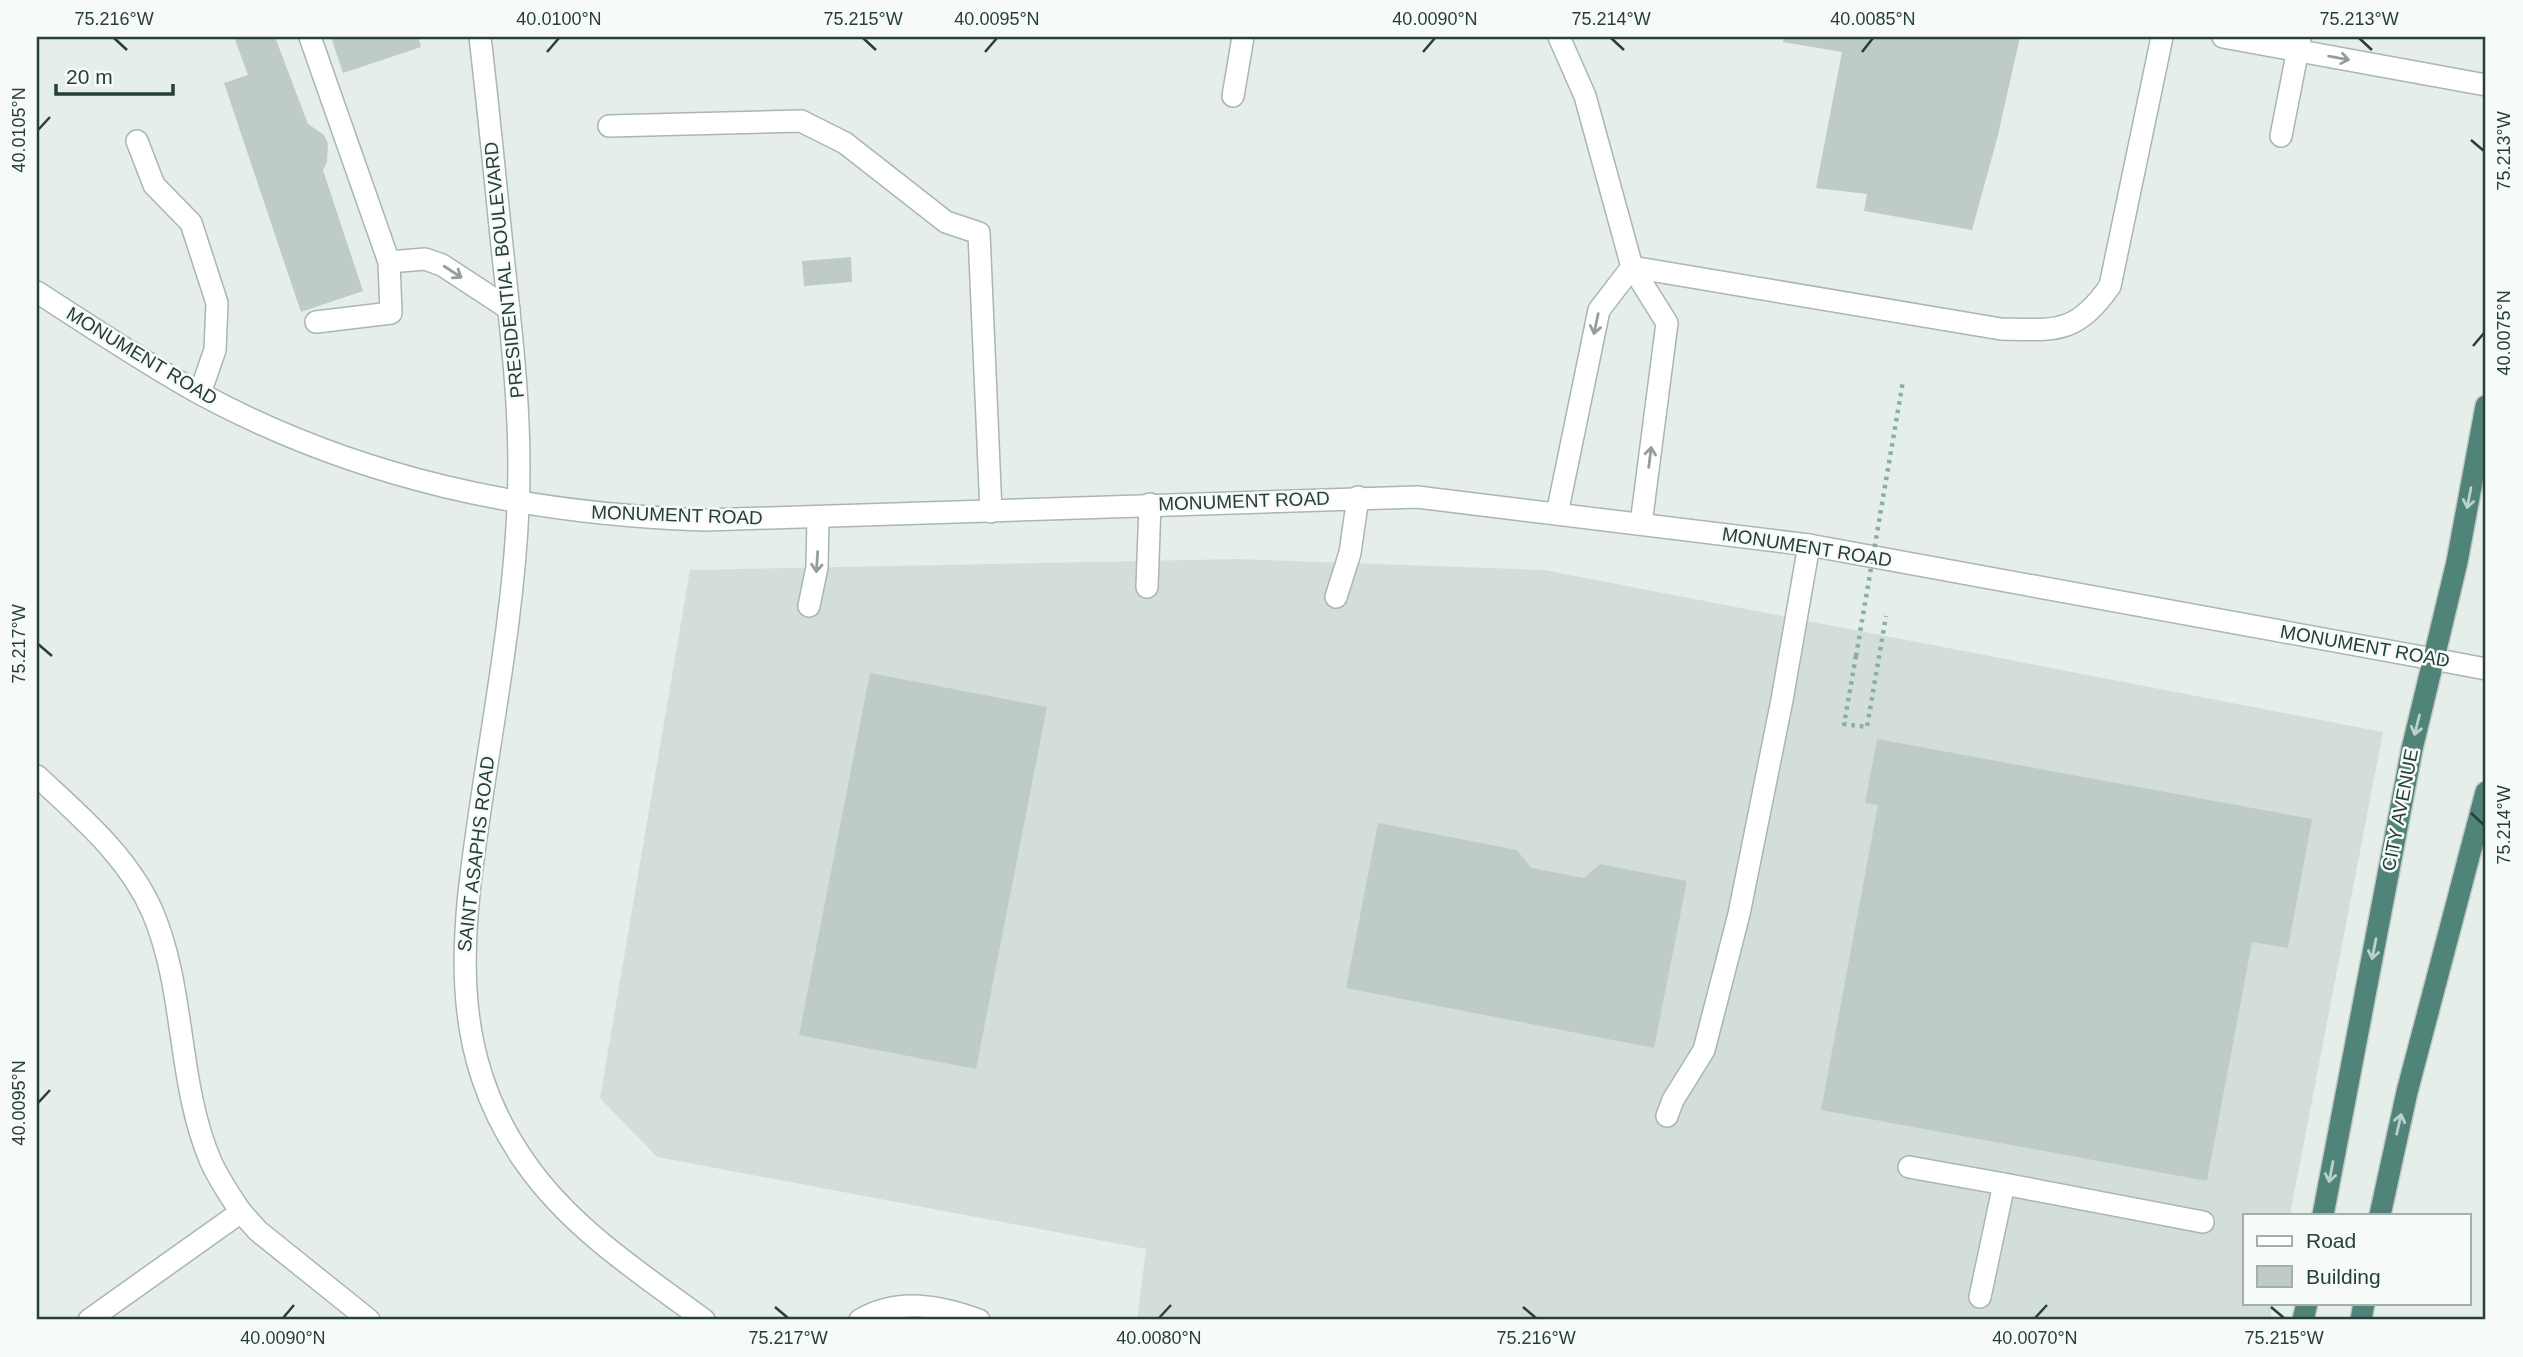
<svg xmlns="http://www.w3.org/2000/svg" width="2523" height="1357" font-family="Helvetica,sans-serif">
<style>
.built{fill:#d4ded9}
.building{fill:#becbc6}
.lines{fill:none;stroke-linecap:round;stroke-linejoin:round}
.service-casing{stroke:#a9b6b1;stroke-width:24}
.minor-casing{stroke:#a9b6b1;stroke-width:24}
.tertiary-casing{stroke:#a9b6b1;stroke-width:24}
.trunk-casing{stroke:#c2c9c7;stroke-width:24}
.path{stroke:#88afa3;stroke-width:4.5;stroke-dasharray:3.5 5;stroke-linecap:butt}
.service{stroke:#fff;stroke-width:21}
.minor{stroke:#fff;stroke-width:21}
.tertiary{stroke:#fff;stroke-width:21}
.trunk{stroke:#508478;stroke-width:21}
.path-bridge{stroke:#88afa3;stroke-width:4.5;stroke-dasharray:3.5 5;stroke-linecap:butt}
.oneway{stroke:#929f9c}
.oneway2{stroke:#bcd1cb}
.ticks{fill:none;stroke:#263f38;stroke-width:2.5}
.labels{text-anchor:middle;dominant-baseline:central;stroke-width:5;stroke-linejoin:round;paint-order:stroke}
.street-label{font-size:19px;fill:#263f38;stroke:#f6faf8}
.neatline{fill:none;stroke:#263f38;stroke-width:2.5}
.ticks-label{font-size:18px;text-anchor:middle;fill:#263f38}
</style>
<rect width="100%" height="100%" fill="#e6eeea"/>
<polygon class="built" points="1237,559 1544,570 2383,732 2290,1215 2245,1215 2245,1303 2273,1303 2270,1320 1137,1320 1146,1249 657,1157 600,1098 690,570"/>
<g class="building">
<polygon points="234,37 275,37 308,124 324,135 328,144 327,162 323,170 363,291 301,312 224,83 248,75"/>
<polygon points="331,37 418,37 421,47 343,73"/>
<polygon points="1784,37 2020,37 1998,135 1972,230 1864,211 1867,194 1816,188 1842,52 1783,42"/>
<polygon points="851,257 852,282 804,286 802,261"/>
<polygon points="870,673 1047,707 976,1069 799,1035"/>
<polygon points="1877,739 2312,819 2288,948 2252,942 2207,1181 1821,1110 1878,805 1865,803"/>
<polygon points="1378,823 1517,850 1531,868 1584,878 1600,864 1687,881 1654,1048 1346,988"/>
</g>
<g class="lines">
<defs>
<g id="service">
<polyline points="310,37 389,262 391,313 316,322"/>
<polyline points="1559,37 1585,96 1632,267 1667,323 1641,524"/>
<polyline points="2223,37 2486,85"/>
<polyline points="1233,96 1243,37"/>
<polyline points="609,126 801,121 845,143 946,222 979,233 991,512"/>
<polyline points="2281,136 2300,39"/>
<polyline points="137,141 154,185 191,223 217,303 215,350 200,393"/>
<polyline points="389,262 425,259 442,265 509,309"/>
<path d="M 1632,267 L 2001,329 C 2055,330 2076,335 2110,286 L 2162,37"/>
<polyline points="1557,514 1599,310 1632,267"/>
<polyline points="1147,587 1150,504"/>
<polyline points="1336,597 1350,553 1358,497"/>
<polyline points="809,606 817,567 818,518"/>
<path d="M 37,776 C 81,817 129,857 153,913 C 186,992 177,1083 211,1162 C 219,1179 230,1196 241,1212"/>
<polyline points="1667,1116 1673,1100 1704,1050 1739,914 1782,700 1809,545"/>
<polyline points="1909,1167 2004,1184"/>
<polyline points="1980,1297 2004,1184 2203,1222"/>
<polyline points="89,1320 241,1212 258,1231 369,1320"/>
<path d="M 860,1320 C 898,1297 941,1306 979,1320"/>
</g>
<path id="minor" d="M 37,292 C 90,326 143,362 199,393 C 358,479 526,514 705,520 L 1417,497 L 1809,545 L 2433,659"/>
<g id="tertiary">
<path d="M 480,37 C 489,113 496,189 504,265 C 513,346 522,426 518,508 C 514,603 497,697 483,790 C 463,925 442,1046 527,1165 C 573,1230 642,1274 704,1320"/>
<polyline points="2433,659 2486,669"/>
</g>
<g id="trunk">
<polyline points="2323,1215 2412,749 2457,562 2486,406"/>
<polyline points="2380,1215 2407,1092 2486,792"/>
<polyline points="2303,1320 2307,1303"/>
<polyline points="2361,1320 2364,1303"/>
</g>
</defs>
<use href="#service" class="service-casing"/>
<use href="#minor" class="minor-casing"/>
<use href="#tertiary" class="tertiary-casing"/>
<use href="#trunk" class="trunk-casing"/>
<polyline class="path" points="1856,656 1844,724 1867,727 1886,616"/>
<use href="#service" class="service"/>
<use href="#minor" class="minor"/>
<use href="#tertiary" class="tertiary"/>
<use href="#trunk" class="trunk"/>
<polyline class="path-bridge" points="1856,656 1903,381"/>
</g>
<defs><path id="oneway-shaft" d="M-6 0H5M1.5-3L5.5 0L1.5 3" fill="none" stroke-width="1.6" stroke-linecap="round" stroke-linejoin="round" transform="scale(1.75)"/></defs>
<g class="oneway">
<use href="#oneway-shaft" transform="translate(2339 58) rotate(10)"/>
<use href="#oneway-shaft" transform="translate(453 272) rotate(33)"/>
<use href="#oneway-shaft" transform="translate(1596 324) rotate(102)"/>
<use href="#oneway-shaft" transform="translate(1650 457) rotate(-83)"/>
<use href="#oneway-shaft" transform="translate(817 562) rotate(94)"/>
</g>
<g class="oneway2">
<use href="#oneway-shaft" transform="translate(2469 498) rotate(101)"/>
<use href="#oneway-shaft" transform="translate(2417 725) rotate(104)"/>
<use href="#oneway-shaft" transform="translate(2374 949) rotate(101)"/>
<use href="#oneway-shaft" transform="translate(2399 1124) rotate(-77)"/>
<use href="#oneway-shaft" transform="translate(2331 1172) rotate(101)"/>
</g>
<path class="ticks" d="M 114,38 L 127,50M 863,38 L 876,50M 1611,38 L 1624,50M 2359,38 L 2372,50M 547,52 L 559,38M 985,52 L 997,38M 1423,52 L 1435,38M 1862,52 L 1873,38M 38,130 L 50,117M 2471,140 L 2484,151M 2473,346 L 2484,333M 38,644 L 52,656M 2471,813 L 2484,825M 38,1103 L 50,1090M 775,1307 L 788,1318M 1523,1307 L 1536,1318M 2271,1307 L 2284,1318M 283,1318 L 294,1305M 1159,1318 L 1171,1305M 2035,1318 L 2047,1305"/>
<g class="labels">
<g class="street-label">
<text transform="translate(504 270) rotate(-96)">PRESIDENTIAL BOULEVARD</text>
<text transform="translate(142 356) rotate(31)">MONUMENT ROAD</text>
<text transform="translate(1244 501) rotate(-2)">MONUMENT ROAD</text>
<text transform="translate(677 515) rotate(2)">MONUMENT ROAD</text>
<text transform="translate(1807 547) rotate(9)">MONUMENT ROAD</text>
<text transform="translate(2365 646) rotate(10)">MONUMENT ROAD</text>
<text transform="translate(2400 810) rotate(-79)">CITY AVENUE</text>
<text transform="translate(476 854) rotate(-83)">SAINT ASAPHS ROAD</text>
</g>
</g>
<rect width="2523" height="1357" fill="none" stroke="#f6faf8" stroke-width="77"/>
<rect x="2243" y="1214" width="228" height="91" fill="#f6faf8" stroke="#a3afab" stroke-width="2"/>
<rect x="2257" y="1236" width="35" height="10" fill="#ffffff" stroke="#a3afab" stroke-width="2"/>
<text x="2306" y="1248" font-size="21" fill="#263f38">Road</text>
<rect x="2257" y="1266" width="35" height="21" fill="#becbc6" stroke="#a3afab" stroke-width="2"/>
<text x="2306" y="1284" font-size="21" fill="#263f38">Building</text>
<path d="M56 84v10h117v-10" fill="none" stroke="#263f38" stroke-width="3.5"/>
<text x="66" y="84" font-size="21" fill="#263f38" stroke="#f6faf8" stroke-width="5" paint-order="stroke">20 m</text>
<rect x="38" y="38" width="2446" height="1280" class="neatline"/>
<g class="ticks-label">
<text x="114" y="25">75.216°W</text>
<text x="559" y="25">40.0100°N</text>
<text x="863" y="25">75.215°W</text>
<text x="997" y="25">40.0095°N</text>
<text x="1435" y="25">40.0090°N</text>
<text x="1611" y="25">75.214°W</text>
<text x="1873" y="25">40.0085°N</text>
<text x="2359" y="25">75.213°W</text>
<text transform="translate(19 130) rotate(-90)" y="6">40.0105°N</text>
<text transform="translate(2504 151) rotate(-90)" y="6">75.213°W</text>
<text transform="translate(2504 333) rotate(-90)" y="6">40.0075°N</text>
<text transform="translate(19 644) rotate(-90)" y="6">75.217°W</text>
<text transform="translate(2504 825) rotate(-90)" y="6">75.214°W</text>
<text transform="translate(19 1103) rotate(-90)" y="6">40.0095°N</text>
<text x="283" y="1344">40.0090°N</text>
<text x="788" y="1344">75.217°W</text>
<text x="1159" y="1344">40.0080°N</text>
<text x="1536" y="1344">75.216°W</text>
<text x="2035" y="1344">40.0070°N</text>
<text x="2284" y="1344">75.215°W</text>
</g>
</svg>
